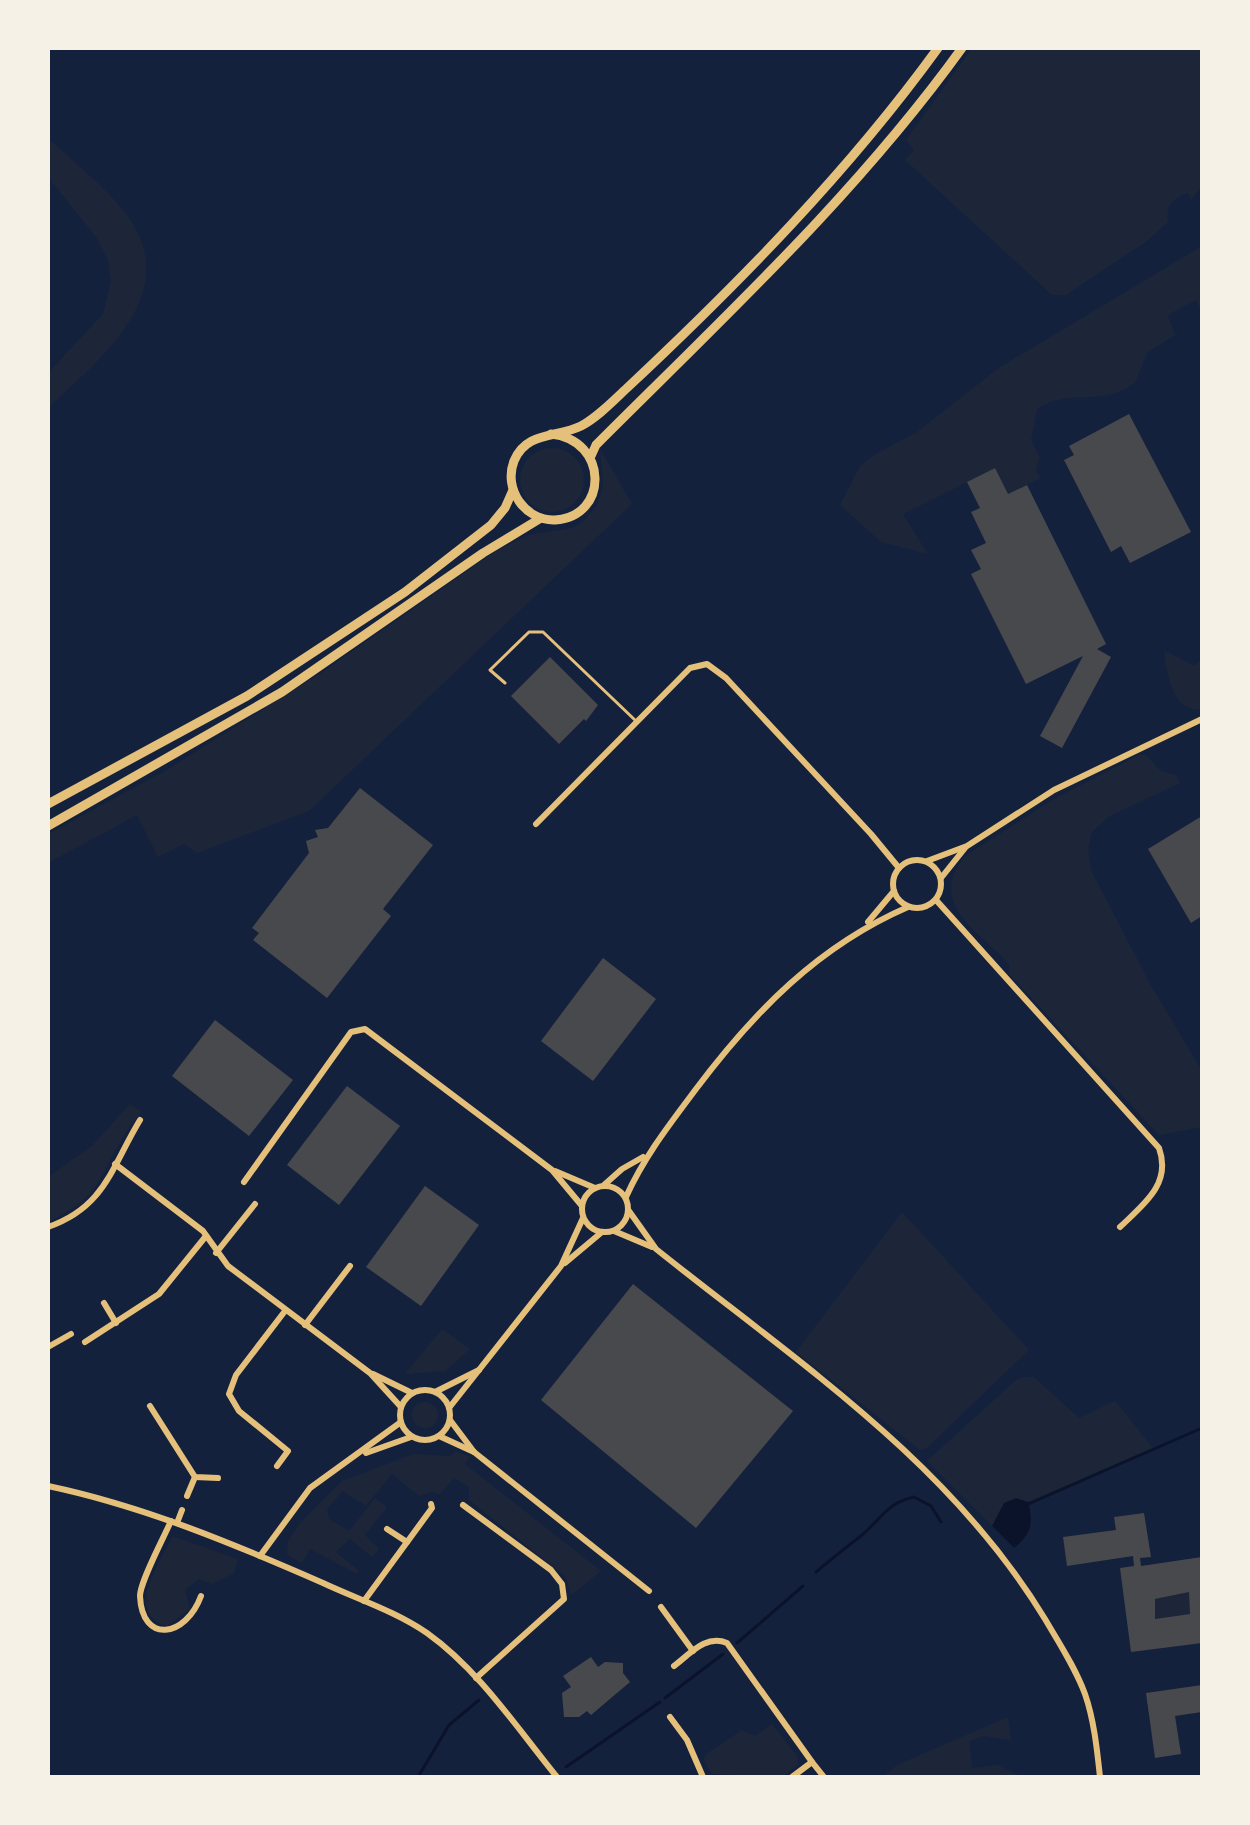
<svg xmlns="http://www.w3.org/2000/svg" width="1250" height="1825" font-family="'Public Sans',sans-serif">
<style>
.green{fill:#1d2539}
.water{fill:#0b132b}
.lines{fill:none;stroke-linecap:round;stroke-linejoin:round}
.stream{stroke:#0b132b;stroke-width:3}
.building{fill:#48494c;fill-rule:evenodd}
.service{stroke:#e5c07b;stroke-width:3}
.minor{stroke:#e5c07b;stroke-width:6}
.secondary{stroke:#e5c07b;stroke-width:9}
</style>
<rect width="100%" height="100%" fill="#14213d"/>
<g class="green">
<path d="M 972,48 L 1202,48 L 1202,186 L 1191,200 L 1188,193 C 1173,198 1165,206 1168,222 L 1146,242 L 1066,295 L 1052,295 L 905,160 L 914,150 L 906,140 Z"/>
<path d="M 48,138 C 73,162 101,183 123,210 C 188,290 102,357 48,408 L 48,373 L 103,314 L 111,281 L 108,260 L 96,237 L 48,177 Z"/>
<path d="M 1202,246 L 1202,314 L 1196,300 L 1168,315 L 1175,335 L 1147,353 L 1135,383 C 1097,409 1073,386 1037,409 L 1031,440 L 1040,458 L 1036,470 L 1041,478 L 1008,494 L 995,468 L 903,514 L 928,554 L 881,542 L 840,505 L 860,466 L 872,456 L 917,432 L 1000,367 Z"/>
<circle cx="552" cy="480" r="32"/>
<polygon points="600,449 632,504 309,811 197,853 184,844 158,857 137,815 48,863 48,834 165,771 324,671 497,550 529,535 572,528 585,520 597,505 603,487"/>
<path d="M 1164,650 L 1194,666 L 1202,659 L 1202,710 C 1171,711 1167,673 1164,650 Z"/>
<path d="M 1139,755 L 1146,755 L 1161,771 L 1176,775 L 1180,783 L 1108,817 L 1092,832 L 1088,849 L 1091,870 L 1149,982 L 1202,1071 L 1202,1127 L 1159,1135 L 1009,974 L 1009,964 C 981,932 925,905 965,856 L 1054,799 Z"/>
<path d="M 130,1104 L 142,1112 C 99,1159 114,1192 48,1222 L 48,1177 L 92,1146 Z"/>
<polygon points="902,1212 1029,1350 927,1448 920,1450 796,1352"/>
<polygon points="442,1329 470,1349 445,1371 405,1374"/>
<path d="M 1025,1377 L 1034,1377 L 1079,1418 L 1115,1401 L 1153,1448 L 1028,1502 C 1034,1524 1031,1533 1014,1548 L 927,1461 L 1017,1379 Z"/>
<circle cx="425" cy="1415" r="13"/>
<polygon points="456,1451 470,1457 465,1464 601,1571 571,1595 566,1577 469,1500 469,1487 454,1478 440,1494 432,1492 419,1496 392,1474 366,1506 342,1491 327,1510 329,1519 349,1531 375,1498 387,1507 365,1535 379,1549 372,1557 350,1539 336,1552 359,1571 357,1574 310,1549 302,1563 287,1555 288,1541 299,1524 342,1481 413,1454 450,1456"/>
<path d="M 172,1536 L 238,1559 L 234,1573 L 212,1584 L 199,1579 L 185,1590 L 190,1609 L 167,1626 C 121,1612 163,1561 172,1536 Z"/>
<polygon points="1189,1592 1190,1614 1155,1619 1155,1599"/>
<polygon points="1008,1717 1011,1740 984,1736 969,1742 972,1768 998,1765 1021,1777 883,1777 897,1765"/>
<polygon points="772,1724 797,1756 798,1765 783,1777 711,1774 704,1759 706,1754 742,1730 755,1736"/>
</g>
<path class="water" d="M 1016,1498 L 1028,1502 C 1034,1524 1031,1534 1014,1548 L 992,1526 L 1004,1503 Z"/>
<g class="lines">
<g class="stream">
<polyline points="1026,1505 1202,1428"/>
<path d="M 816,1572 C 831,1559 847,1547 862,1535 C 882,1518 887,1503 914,1497 L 931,1506 L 941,1522"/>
<polyline points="737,1643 803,1586"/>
<polyline points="665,1698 723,1654"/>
<polyline points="566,1767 660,1702"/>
<polyline points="418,1777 449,1725 479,1700"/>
</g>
</g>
<g class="building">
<polygon points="1129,414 1191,532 1130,563 1121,546 1111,552 1064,460 1074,455 1069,446"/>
<polygon points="995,468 1008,494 1027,485 1106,644 1097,649 1111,657 1062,748 1040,736 1083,656 1026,684 971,574 981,569 971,550 986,543 971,512 980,508 967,482"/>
<polygon points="550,657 598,705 586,721 584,719 559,744 511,696"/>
<polygon points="360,788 433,845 383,909 391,916 327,998 253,940 259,933 252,928 309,853 306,841 318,837 315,830 328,828"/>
<polygon points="1202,816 1202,916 1191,923 1148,849"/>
<polygon points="603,958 656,999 593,1081 541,1041"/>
<polygon points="215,1020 293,1080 249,1136 172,1076"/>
<polygon points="347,1086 400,1126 339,1205 287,1165"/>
<polygon points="425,1186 479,1225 421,1306 366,1267"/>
<polygon points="633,1284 793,1411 696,1528 541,1400"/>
<path d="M 1144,1513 L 1151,1557 L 1140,1558 L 1141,1566 L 1202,1557 L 1202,1643 L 1131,1652 L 1120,1568 L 1134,1566 L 1133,1556 L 1067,1566 L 1063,1537 L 1116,1530 L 1114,1517 ZM 1189,1592 L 1190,1614 L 1155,1619 L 1155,1599 Z"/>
<polygon points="591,1657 598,1667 605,1662 623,1663 623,1673 630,1682 591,1715 587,1711 579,1717 564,1717 562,1693 571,1687 563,1676"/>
<polygon points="1202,1685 1202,1712 1175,1716 1181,1754 1155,1758 1146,1693"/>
</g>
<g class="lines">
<polyline class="service" points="505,683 490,670 529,632 543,632 636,721"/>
<g class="minor">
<polyline points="536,824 690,668 707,664 726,678 871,834 899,868"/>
<circle cx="917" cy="884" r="24"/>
<polyline points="927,861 967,846 1054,790 1202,719"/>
<polyline points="941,878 965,848"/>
<path d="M 936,900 L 1159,1148 C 1172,1184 1143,1205 1120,1227"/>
<polyline points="868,922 894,891"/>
<polyline points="115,1164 203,1231 228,1266 370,1373 401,1407"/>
<polyline points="555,1171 595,1188"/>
<polyline points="244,1182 351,1032 365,1029 552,1170 582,1206"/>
<polyline points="604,1185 622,1169 643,1157"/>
<circle cx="605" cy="1209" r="23"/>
<path d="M 626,1197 C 644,1157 669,1125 696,1089 C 754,1012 818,946 908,907"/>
<path d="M 629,1211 L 656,1249 C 796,1361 950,1462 1045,1619 C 1059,1643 1075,1667 1085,1694 C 1094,1720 1097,1749 1100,1777"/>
<path d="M 48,1227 C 105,1207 111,1168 140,1120"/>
<polyline points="614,1231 652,1247"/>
<polyline points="216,1253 255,1204"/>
<polyline points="565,1263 602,1232"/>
<polyline points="104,1303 116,1323"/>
<polyline points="305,1325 350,1266"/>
<polyline points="85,1342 159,1294 206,1236"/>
<polyline points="48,1347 71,1334"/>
<polyline points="373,1374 412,1393"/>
<circle cx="425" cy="1415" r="25"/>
<polyline points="435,1392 479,1370"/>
<polyline points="150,1406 195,1477 218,1478"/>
<polyline points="449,1408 561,1266 583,1218"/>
<polyline points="450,1420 474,1452 649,1591"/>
<polyline points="439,1436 474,1452"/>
<polyline points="366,1453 411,1437"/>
<polyline points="277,1466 288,1451 239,1411 229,1394 236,1375 285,1311"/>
<path d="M 48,1486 C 143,1506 234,1544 323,1583 C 357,1599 395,1611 427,1633 C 479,1670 517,1728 557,1777"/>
<polyline points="187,1496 195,1477"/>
<polyline points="463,1505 551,1570 562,1584 564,1599 476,1678"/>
<path d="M 171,1521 C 164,1537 140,1582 140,1596 C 142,1645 186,1637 201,1596"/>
<polyline points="177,1523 182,1510"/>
<polyline points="387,1529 407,1542"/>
<polyline points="260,1556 310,1488 401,1422"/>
<polyline points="364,1601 432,1508 431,1504"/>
<polyline points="661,1607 693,1651"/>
<path d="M 674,1666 C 690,1654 706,1634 727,1643 L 812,1762"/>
<polyline points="670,1717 687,1740 703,1777"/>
<polyline points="792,1777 812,1762 824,1777"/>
</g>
<g class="secondary">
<path d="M 551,434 C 609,440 609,517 555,520 C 525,521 503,489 514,461 C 526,431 557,438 581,426 C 598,417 613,401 627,388 C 739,283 848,172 938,48"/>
<path d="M 591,456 L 596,445 C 723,318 856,195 962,48"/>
<polyline points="48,804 247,696 405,592 491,525 505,508 513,490"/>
<polyline points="48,826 282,692 483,553 541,518"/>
</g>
</g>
<rect width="1250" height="1825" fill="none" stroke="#f6f1e7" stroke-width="100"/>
</svg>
